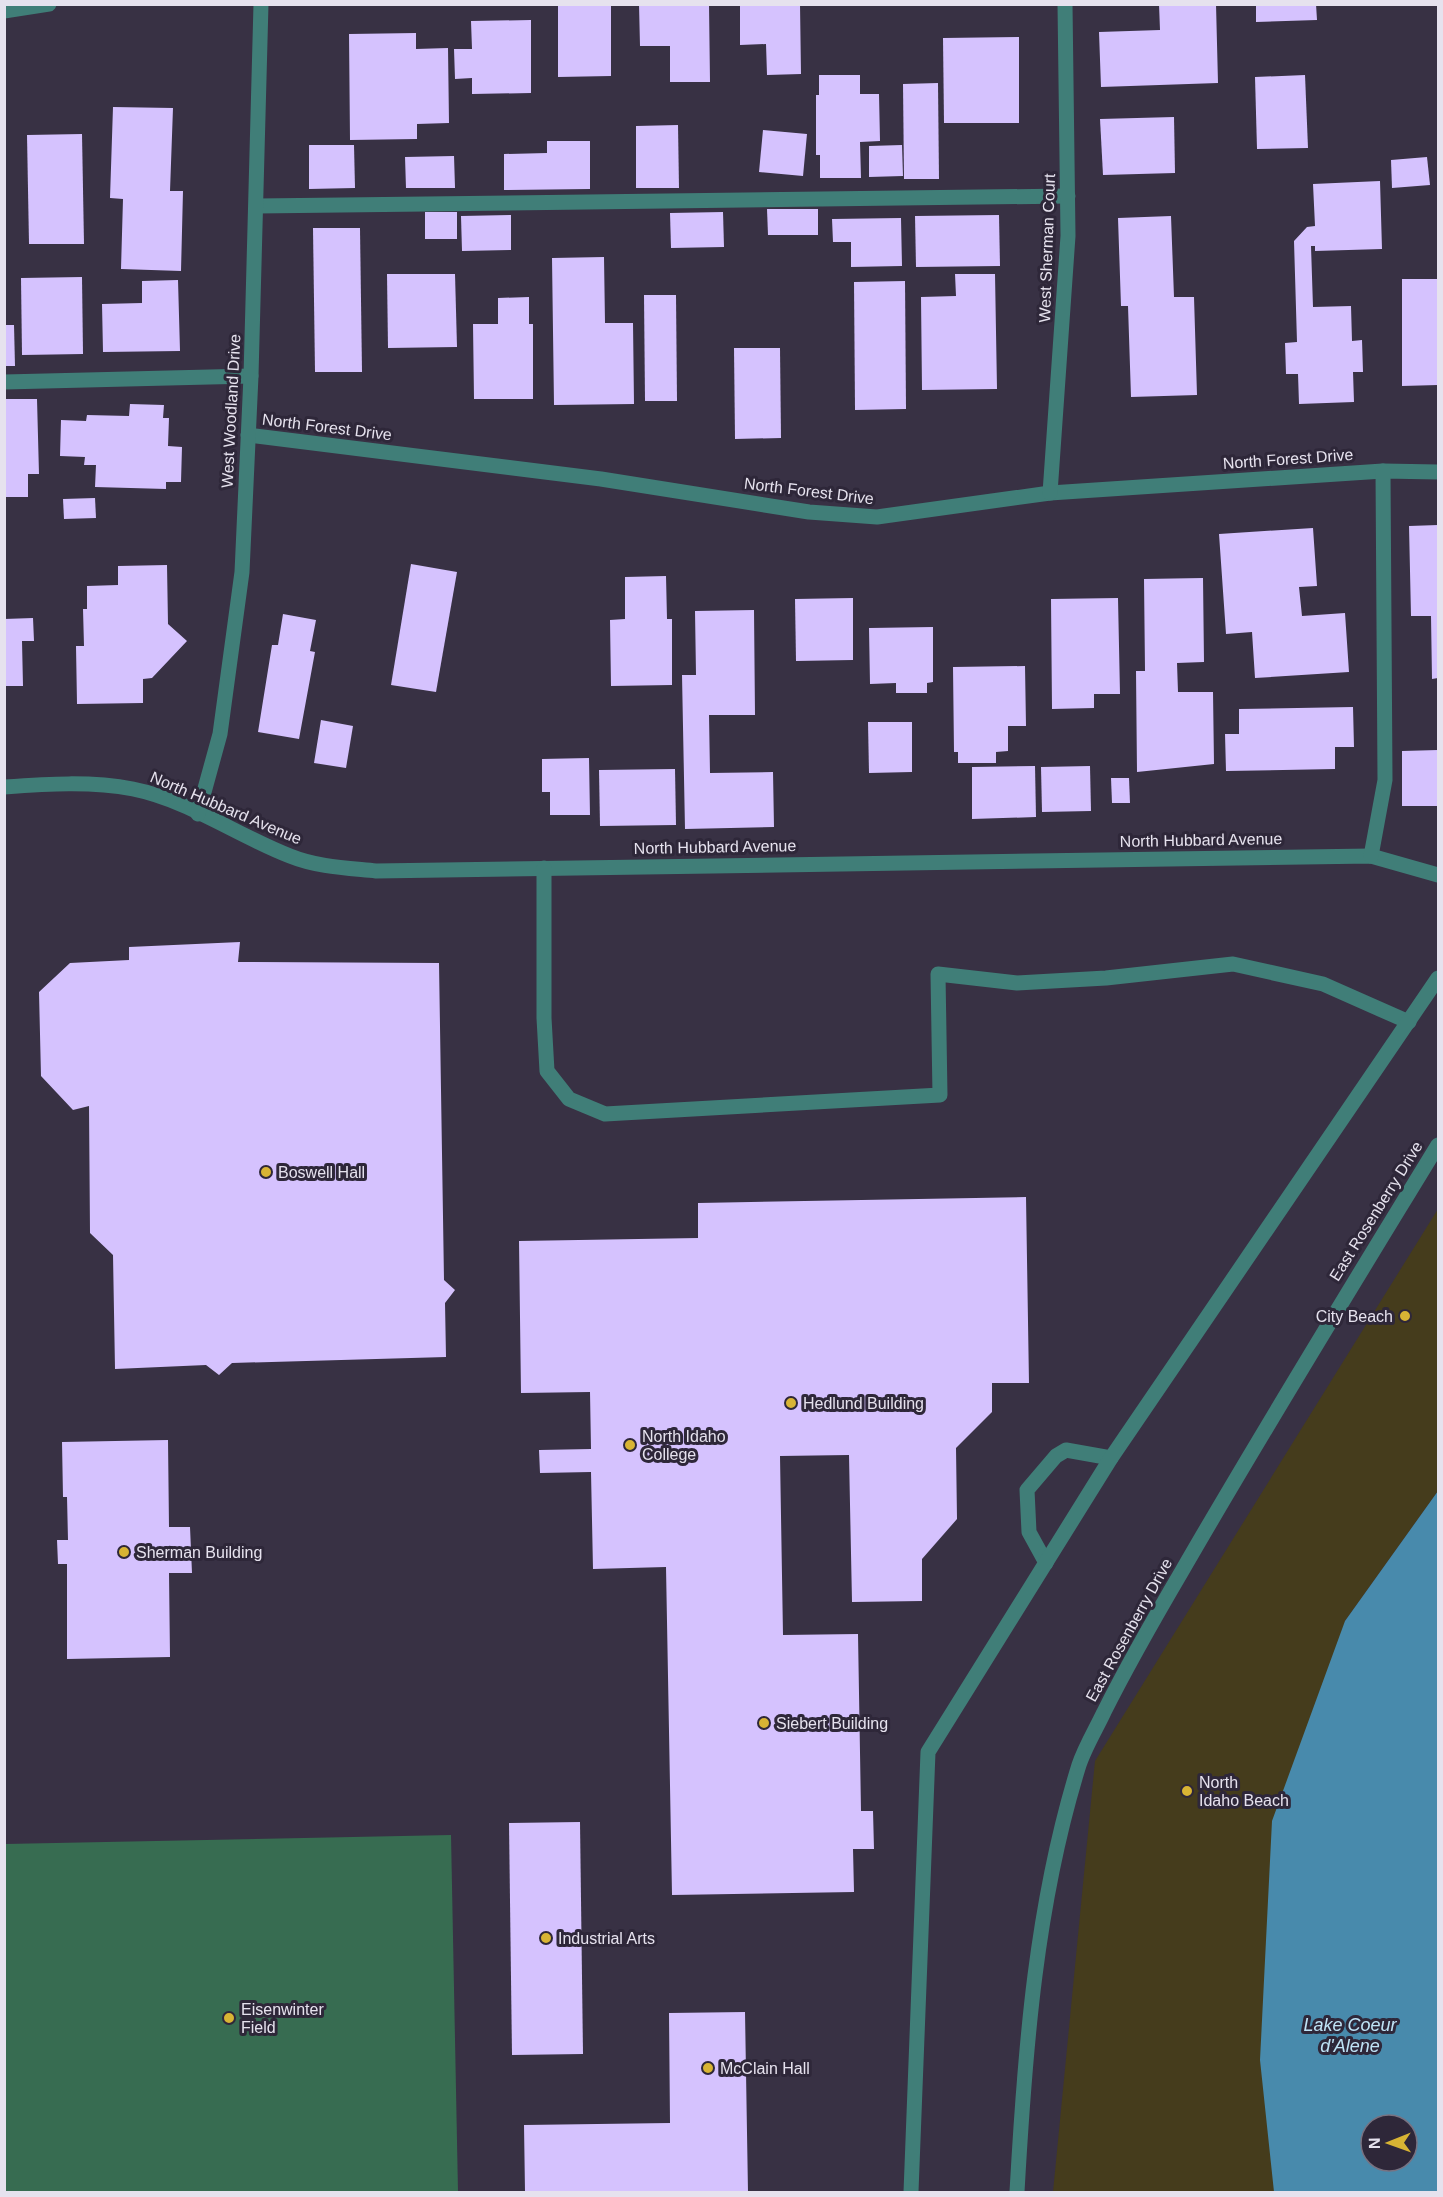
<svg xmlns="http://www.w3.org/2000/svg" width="1443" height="2197" font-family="Helvetica,sans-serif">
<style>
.green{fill:#376c51}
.sand{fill:#453c1c}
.water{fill:#488aac;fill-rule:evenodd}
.building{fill:#d5c2fe}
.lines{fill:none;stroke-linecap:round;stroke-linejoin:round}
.minor{stroke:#407e78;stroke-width:15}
.poi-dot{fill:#d8b434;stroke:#2e2739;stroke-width:2}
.labels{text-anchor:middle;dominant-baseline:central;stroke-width:6;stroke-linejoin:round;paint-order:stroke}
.street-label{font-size:16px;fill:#e6e2ee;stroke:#2e2739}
.poi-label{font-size:16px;fill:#e6e2ee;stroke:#2e2739;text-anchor:start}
.water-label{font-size:18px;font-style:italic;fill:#bfe3f6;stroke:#2e2739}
</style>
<rect width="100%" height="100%" fill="#383144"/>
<polygon class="green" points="451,1835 458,2192 5,2192 5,1844"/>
<polygon class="sand" points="1438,1209 1438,1491 1345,1621 1277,2192 1053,2192 1095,1761"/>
<path class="water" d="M 1438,1491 L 1438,2192 L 1274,2192 L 1260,2060 L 1272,1821 L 1345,1621 ZM 1371,2125 L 1407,2125 L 1407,2161 L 1371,2161 Z"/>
<g class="building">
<polygon points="558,4 611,4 611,76 558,77"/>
<polygon points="639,4 709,4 710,82 670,82 670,46 640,46"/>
<polygon points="740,4 800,4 801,74 767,75 766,44 740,45"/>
<polygon points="1159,4 1216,4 1218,83 1101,87 1099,32 1160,30"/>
<polygon points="1256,4 1316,4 1317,20 1256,22"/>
<polygon points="531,20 531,93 472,94 472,78 455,79 454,49 472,49 471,21"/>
<polygon points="416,33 416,49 448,48 449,123 417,124 417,139 350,140 349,34"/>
<polygon points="1019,37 1019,123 944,123 943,38"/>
<polygon points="819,75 860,75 860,94 879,94 880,141 860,142 861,178 820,178 820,155 816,155 816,95 819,95"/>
<polygon points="1305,75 1308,148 1257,149 1255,77"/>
<polygon points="938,83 939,179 904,179 903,84"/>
<polygon points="113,107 173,108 170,191 183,191 181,271 121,269 123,199 110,198"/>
<polygon points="1174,117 1175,173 1103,175 1100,119"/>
<polygon points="678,125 679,188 636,188 636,126"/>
<polygon points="763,130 807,134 803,176 759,172"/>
<polygon points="82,134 84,244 29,244 27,135"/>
<polygon points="547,141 590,141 590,189 504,190 504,154 547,153"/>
<polygon points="309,145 354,145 355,188 309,189"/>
<polygon points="902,145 903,176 869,177 869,146"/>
<polygon points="454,156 455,188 406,188 405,157"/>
<polygon points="1427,157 1430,185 1392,188 1391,160"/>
<polygon points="1380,181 1382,249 1315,251 1315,246 1311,246 1313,307 1351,306 1352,341 1362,340 1363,372 1353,372 1354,402 1299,404 1298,374 1286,374 1285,343 1297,342 1294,241 1307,227 1315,226 1313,184"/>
<polygon points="767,209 818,209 818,235 768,235"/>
<rect x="425" y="212" width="32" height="27"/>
<polygon points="723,212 724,247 671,248 670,213"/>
<polygon points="511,215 511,250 462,251 461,216"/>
<polygon points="999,215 1000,266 916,267 915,216"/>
<polygon points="1171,216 1174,297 1194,297 1197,395 1131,397 1128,306 1121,306 1118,218"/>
<polygon points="901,218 902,266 851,267 851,242 833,242 832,219"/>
<polygon points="313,228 360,228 362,372 315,372"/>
<polygon points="604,257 605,323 633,323 634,404 554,405 552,258"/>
<polygon points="387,274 455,274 457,347 388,348"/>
<polygon points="955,274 995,274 997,389 922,390 921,297 956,296"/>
<polygon points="82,277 83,354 22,355 21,278"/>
<polygon points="1402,279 1438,279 1438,385 1402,386"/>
<polygon points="178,280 180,351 103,352 102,304 142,303 142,281"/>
<polygon points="905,281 906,409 855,410 854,282"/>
<polygon points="644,295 676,295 677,401 645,401"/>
<polygon points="529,297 529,324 533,324 533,399 474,399 473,324 498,324 498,298"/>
<polygon points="4,325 14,325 15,366 4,366"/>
<polygon points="734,348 780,348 781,438 735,439"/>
<polygon points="4,399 37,399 39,474 28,474 28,497 4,497"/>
<polygon points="130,404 164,405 163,418 169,418 168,446 182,447 181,482 166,482 166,489 95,487 96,465 84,465 85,457 60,456 61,420 86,421 87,415 129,416"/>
<polygon points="95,498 96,518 64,519 63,499"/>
<polygon points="1438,525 1438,678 1432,679 1431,616 1411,616 1409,526"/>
<polygon points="1313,528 1317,586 1299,587 1302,616 1345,613 1349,672 1255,678 1252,632 1226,634 1219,534"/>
<polygon points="411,564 457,572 436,692 391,685"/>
<polygon points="167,565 168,624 187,641 152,678 143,679 143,703 77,704 76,646 84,646 83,609 87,609 87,586 118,585 118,566"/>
<polygon points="666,576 667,619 672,619 672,685 611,686 610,620 625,619 625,577"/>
<polygon points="1203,578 1204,662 1177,663 1178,692 1213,692 1214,764 1137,772 1136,671 1145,671 1144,579"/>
<polygon points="853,598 853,660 796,661 795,599"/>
<polygon points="1118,598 1120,694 1094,694 1094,708 1052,709 1051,599"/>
<polygon points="754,610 755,715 709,715 710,773 773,772 774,827 685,829 682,675 696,675 695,611"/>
<polygon points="283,614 316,620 310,651 315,652 299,739 258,732 272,645 278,645"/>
<polygon points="33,618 34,641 22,641 23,686 4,686 4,619"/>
<polygon points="933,627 933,682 927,683 927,693 896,693 896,683 870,684 869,628"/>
<polygon points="1025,666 1026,726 1008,726 1008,751 996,752 996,763 958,763 958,752 954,752 953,667"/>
<polygon points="1353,707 1354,747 1335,747 1335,769 1226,771 1225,734 1239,734 1239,709"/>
<polygon points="321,720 353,726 346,768 314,763"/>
<polygon points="868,722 912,722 912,772 869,773"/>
<polygon points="1438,750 1438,806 1402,806 1402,751"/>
<polygon points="589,758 590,815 550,815 550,792 542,792 542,759"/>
<polygon points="1035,766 1036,817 972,819 972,767"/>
<polygon points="1090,766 1091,811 1042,812 1041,767"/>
<polygon points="675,769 676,825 600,826 599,770"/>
<polygon points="1111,778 1129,778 1130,803 1112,803"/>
<polygon points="240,942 238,962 439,963 444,1280 455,1290 445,1303 446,1357 232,1363 219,1375 206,1365 115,1369 113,1255 90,1233 89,1106 73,1110 41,1076 39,992 70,963 129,960 129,947"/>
<polygon points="1026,1197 1029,1383 992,1383 992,1412 956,1448 957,1519 922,1559 922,1601 852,1602 849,1455 780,1456 783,1635 858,1634 861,1811 873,1811 874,1849 853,1849 854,1892 672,1895 666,1567 593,1569 591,1472 540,1473 539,1450 591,1449 590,1392 521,1393 519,1241 698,1238 698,1203"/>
<polygon points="168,1440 169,1527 190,1527 192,1573 169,1573 170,1657 67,1659 67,1564 58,1564 57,1540 68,1540 67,1497 63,1497 62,1442"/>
<polygon points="580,1822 583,2054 512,2055 509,1823"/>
<polygon points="745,2012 748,2192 525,2192 524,2125 670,2123 669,2013"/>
</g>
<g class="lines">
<g class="minor">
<polyline points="4,11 49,4"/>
<polyline points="257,206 1068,196"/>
<polyline points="4,382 251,376"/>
<polyline points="248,435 601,479 809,512 877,517 1050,493 1383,471 1438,472"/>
<polyline points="1050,493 1068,236 1065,4"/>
<path d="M 4,787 C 47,784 91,781 133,789 C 188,800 238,836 290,856 C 317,867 347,868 376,871 L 1371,856 L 1438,875"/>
<polyline points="198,814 220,734 242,572 251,376 261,4"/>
<polyline points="1371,856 1385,780 1383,471"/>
<polyline points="544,868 544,1018 547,1071 569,1099 605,1114 940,1095 938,974 1017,983 1106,978 1233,964 1323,984 1409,1022"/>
<polyline points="1046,1563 1029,1532 1027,1490 1056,1456 1066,1450 1111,1458"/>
<polyline points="911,2192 928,1752 1111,1458 1438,978"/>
<path d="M 1017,2192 C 1025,2048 1036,1903 1079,1765 C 1085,1747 1096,1729 1104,1712 C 1128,1664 1155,1617 1182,1571 C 1265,1427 1352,1286 1438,1145"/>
</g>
</g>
<g class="poi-dot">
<circle cx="266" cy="1172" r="6"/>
<circle cx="1405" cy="1316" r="6"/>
<circle cx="791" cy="1403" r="6"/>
<circle cx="630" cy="1445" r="6"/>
<circle cx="124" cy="1552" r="6"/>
<circle cx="764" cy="1723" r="6"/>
<circle cx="1187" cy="1791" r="6"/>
<circle cx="546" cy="1938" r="6"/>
<circle cx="229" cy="2018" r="6"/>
<circle cx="708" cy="2068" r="6"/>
</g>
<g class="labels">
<g class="street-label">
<text transform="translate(1047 248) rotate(-88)">West Sherman Court</text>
<text transform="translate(231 411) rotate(-87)">West Woodland Drive</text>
<text transform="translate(327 427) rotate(7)">North Forest Drive</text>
<text transform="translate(1288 459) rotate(-4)">North Forest Drive</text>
<text transform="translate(809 491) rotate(7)">North Forest Drive</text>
<text transform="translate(226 808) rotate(23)">North Hubbard Avenue</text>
<text transform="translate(1201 840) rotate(-1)">North Hubbard Avenue</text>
<text transform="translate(715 847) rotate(-1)">North Hubbard Avenue</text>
<text transform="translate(1376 1211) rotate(-58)">East Rosenberry Drive</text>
<text transform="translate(1129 1630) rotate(-61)">East Rosenberry Drive</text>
</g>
<g class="poi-label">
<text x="278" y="1172">Boswell Hall</text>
<text x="1393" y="1316" text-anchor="end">City Beach</text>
<text x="803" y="1403">Hedlund Building</text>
<text x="642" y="1436">North Idaho<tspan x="642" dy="18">College</tspan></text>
<text x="136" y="1552">Sherman Building</text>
<text x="776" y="1723">Siebert Building</text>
<text x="1199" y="1782">North<tspan x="1199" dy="18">Idaho Beach</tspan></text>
<text x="558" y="1938">Industrial Arts</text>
<text x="241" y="2009">Eisenwinter<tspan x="241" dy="18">Field</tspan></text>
<text x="720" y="2068">McClain Hall</text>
</g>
<g class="water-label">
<text x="1350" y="2025">Lake Coeur<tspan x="1350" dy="21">d'Alene</tspan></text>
</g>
</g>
<rect width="1443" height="2197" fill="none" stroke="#e6e2ee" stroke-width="12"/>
<g transform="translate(1389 2143) rotate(269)"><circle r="28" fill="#2e2739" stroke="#787281" stroke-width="1.5"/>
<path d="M0-4.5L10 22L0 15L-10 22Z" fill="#d8b434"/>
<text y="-9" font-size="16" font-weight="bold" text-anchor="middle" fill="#e6e2ee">N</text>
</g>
</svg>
